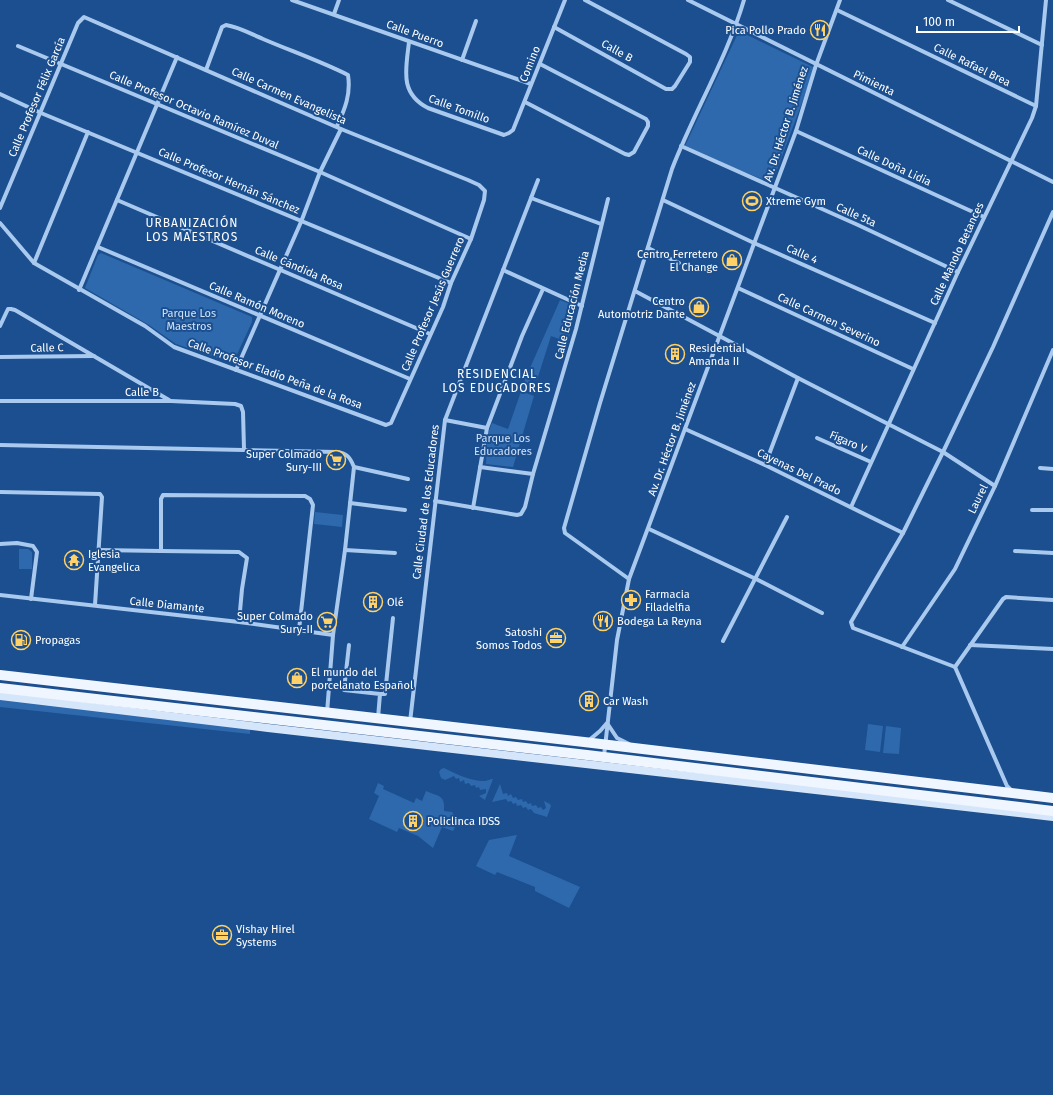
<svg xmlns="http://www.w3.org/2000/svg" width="1053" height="1095" font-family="'Fira Sans',sans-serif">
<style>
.green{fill:#2e69ad}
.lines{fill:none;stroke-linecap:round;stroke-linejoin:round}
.street{stroke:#a9c9ee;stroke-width:4}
.secondary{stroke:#d6e6fa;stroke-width:8}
.primary{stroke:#f0f6ff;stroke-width:10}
.labels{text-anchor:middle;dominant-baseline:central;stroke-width:4;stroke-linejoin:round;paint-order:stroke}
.poi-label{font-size:11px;fill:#fff;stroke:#1b4f8f;text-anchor:start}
.street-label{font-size:11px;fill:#fff;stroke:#1b4f8f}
.park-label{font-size:11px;fill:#cfe3fa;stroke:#1b4f8f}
.neighbourhood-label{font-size:12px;letter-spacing:1px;fill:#fff;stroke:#1b4f8f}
</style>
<rect width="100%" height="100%" fill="#1b4f8f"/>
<g class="green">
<polygon points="739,31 815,68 772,183 684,148"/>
<polygon points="101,253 252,317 252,322 233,363 176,344 149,325 85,288 98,255"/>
<polygon points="560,300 577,307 568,342 551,336 537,380 531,378 526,393 534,396 513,467 486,464 487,436 492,423 508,429 526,377"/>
<polygon points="315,512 343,515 342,527 314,524"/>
<polygon points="19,549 28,549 32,552 32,569 19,569"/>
<polygon points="0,688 251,717 250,734 0,707"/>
<polygon points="868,724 883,726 880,752 865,750"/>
<polygon points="886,726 901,728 899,754 883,753"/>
<path d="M 444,768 C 456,774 470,781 484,781 C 487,781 490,779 493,779 L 485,800 L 479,796 L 486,793 L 486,789 L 480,790 L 479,787 L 476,788 L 475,785 L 471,786 L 469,783 L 465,784 L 464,780 L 460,782 L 459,778 L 456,779 L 454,776 L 445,780 L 441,778 L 439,772 L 441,769 Z"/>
<path d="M 378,783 L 384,786 L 383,789 L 414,803 L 416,798 L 422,801 L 426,791 C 440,797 445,795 444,811 L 452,812 L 458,821 L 453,831 L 442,827 L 433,848 L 418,836 L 399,828 L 397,832 L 369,819 L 379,796 L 374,793 Z"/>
<polygon points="500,784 503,794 507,793 508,796 511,794 513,798 516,797 518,800 522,799 523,802 526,801 528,804 531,803 532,806 536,805 538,808 541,807 543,810 546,808 544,801 550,804 551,806 547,817 534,813 531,809 528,810 526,807 523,808 521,805 517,806 516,803 513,804 511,801 508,802 506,799 492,802"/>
<polygon points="517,835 509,856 580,887 569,908 535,891 535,887 497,872 495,875 476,866 489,840"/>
</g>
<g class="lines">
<g class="street">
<polyline points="292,0 531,84"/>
<polyline points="688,0 1053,182"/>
<polyline points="948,0 1042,45"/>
<polyline points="837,10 1036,106"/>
<polyline points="334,14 339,0"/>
<polyline points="554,27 666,89 672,89 675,86 690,62 690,57 686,54 585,0"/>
<path d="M 409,42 C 406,69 399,93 428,108 L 504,135 L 509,133 L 513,130 L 565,0"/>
<polyline points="18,46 320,172 471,239"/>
<polyline points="462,60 476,21"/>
<path d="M 206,70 L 222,27 L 226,25 C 239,27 251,34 263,39 C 291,51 320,61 348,75 C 351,94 345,109 337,126"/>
<polyline points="0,94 41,113 451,283"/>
<polyline points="525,102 625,154 629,155 634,152 648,126 648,122 646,119 540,64"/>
<polyline points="796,131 984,217"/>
<polyline points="681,146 858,225 958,272"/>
<polyline points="531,198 601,224"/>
<polyline points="117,200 430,334"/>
<polyline points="663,200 754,243 935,323"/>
<polyline points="0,208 78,23 84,17 341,129 468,180 479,185 485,191 484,200 471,239 451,283 443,307 391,423 386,425 174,347 145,326 34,263 0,223"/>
<polyline points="98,247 410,379"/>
<polyline points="648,248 679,263"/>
<polyline points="34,263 88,132"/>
<polyline points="503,270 582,306"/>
<polyline points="738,288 913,369"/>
<polyline points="79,290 177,57"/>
<polyline points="635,291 798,378 943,452 995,486"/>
<polyline points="0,326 8,309 11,309 15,310 169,400"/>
<polyline points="0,357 94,356"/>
<polyline points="236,370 301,222 320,172 341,129"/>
<polyline points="0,401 171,401 235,404 241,406 243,412 244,449"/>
<polyline points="445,420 487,428"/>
<polyline points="685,429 765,465 903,533"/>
<polyline points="817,438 871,462"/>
<path d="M 0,445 L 336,452 C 347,453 350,457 354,467 L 345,550 L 333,635 L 327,713"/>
<polyline points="765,465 798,378"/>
<polyline points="354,467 408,479"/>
<polyline points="480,467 533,474"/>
<polyline points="1040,468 1053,469"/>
<polyline points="0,492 100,494 102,497 95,605"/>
<polyline points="435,501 517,515 521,514 525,507 533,474 576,329 608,199"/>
<polyline points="350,503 405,510"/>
<polyline points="851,507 958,272 1032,118 1036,106 1046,0"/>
<polyline points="473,508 487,428 522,336 543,289"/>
<polyline points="1032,510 1053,510"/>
<polyline points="649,529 756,579 822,613"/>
<polyline points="0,544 17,543 33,546 37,552 31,599"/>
<polyline points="99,550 161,551 161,499 163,495 305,496 310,499 313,505 299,630"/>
<polyline points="345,550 395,553"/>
<polyline points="161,551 239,552 247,558 242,589 239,622"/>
<polyline points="1015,551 1053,553"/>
<path d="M 629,579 L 565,533 L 564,528 L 600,403 L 672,169 C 694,112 727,58 744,0"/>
<polyline points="0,595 239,622 333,635"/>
<polyline points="723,641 787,517"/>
<polyline points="349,645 344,690 380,694 378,718"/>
<polyline points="970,645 1053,649"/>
<polyline points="902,647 955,569 995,486 1053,350"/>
<polyline points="955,667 1003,599 1006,597 1053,600"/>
<polyline points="380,694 385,694 393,618"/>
<polyline points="410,722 445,420 538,180"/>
<polyline points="588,741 600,731 607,723 617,738 629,744"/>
<polyline points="604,756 617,640 629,579 796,131 816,65 840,0"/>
<polyline points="1012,791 1007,786 955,667 853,628 851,622 903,533 943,452 993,347 1053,212"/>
</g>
<polyline class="secondary" points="0,696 268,728 1053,817"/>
<g class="primary">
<polyline points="0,675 584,742 1053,798"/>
<polyline points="0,688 587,755 1053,811"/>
</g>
</g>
<defs>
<symbol id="restaurant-ring" viewBox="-11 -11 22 22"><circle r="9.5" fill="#1b4f8f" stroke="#ffd166" stroke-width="1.5"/><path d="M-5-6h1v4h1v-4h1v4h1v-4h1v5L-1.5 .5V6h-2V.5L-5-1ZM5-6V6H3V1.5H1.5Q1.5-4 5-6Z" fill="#ffd166"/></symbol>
<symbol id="stadium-ring" viewBox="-11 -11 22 22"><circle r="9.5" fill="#1b4f8f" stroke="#ffd166" stroke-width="1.5"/><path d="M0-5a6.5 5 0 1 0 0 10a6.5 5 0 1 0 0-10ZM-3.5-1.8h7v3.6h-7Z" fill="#ffd166"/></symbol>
<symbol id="shop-ring" viewBox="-11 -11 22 22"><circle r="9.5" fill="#1b4f8f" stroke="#ffd166" stroke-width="1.5"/><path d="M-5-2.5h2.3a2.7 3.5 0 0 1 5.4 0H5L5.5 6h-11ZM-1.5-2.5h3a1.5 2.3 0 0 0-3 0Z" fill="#ffd166"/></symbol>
<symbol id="building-ring" viewBox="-11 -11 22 22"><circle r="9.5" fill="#1b4f8f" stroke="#ffd166" stroke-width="1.5"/><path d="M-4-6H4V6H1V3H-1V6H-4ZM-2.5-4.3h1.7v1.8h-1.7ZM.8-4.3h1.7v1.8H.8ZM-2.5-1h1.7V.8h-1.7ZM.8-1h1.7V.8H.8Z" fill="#ffd166"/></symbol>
<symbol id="supermarket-ring" viewBox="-11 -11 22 22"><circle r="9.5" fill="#1b4f8f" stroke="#ffd166" stroke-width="1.5"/><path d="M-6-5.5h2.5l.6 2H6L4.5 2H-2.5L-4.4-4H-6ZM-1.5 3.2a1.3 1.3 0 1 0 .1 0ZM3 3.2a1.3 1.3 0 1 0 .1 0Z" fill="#ffd166"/></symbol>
<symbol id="temple-ring" viewBox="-11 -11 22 22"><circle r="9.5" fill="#1b4f8f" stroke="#ffd166" stroke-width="1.5"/><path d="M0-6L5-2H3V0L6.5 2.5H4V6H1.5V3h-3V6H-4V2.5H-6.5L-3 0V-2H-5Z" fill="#ffd166"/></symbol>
<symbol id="pharmacy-ring" viewBox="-11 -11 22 22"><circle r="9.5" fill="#1b4f8f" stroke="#ffd166" stroke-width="1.5"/><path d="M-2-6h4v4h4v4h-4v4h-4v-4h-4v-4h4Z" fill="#ffd166"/></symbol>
<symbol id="office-ring" viewBox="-11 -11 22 22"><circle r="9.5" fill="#1b4f8f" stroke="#ffd166" stroke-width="1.5"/><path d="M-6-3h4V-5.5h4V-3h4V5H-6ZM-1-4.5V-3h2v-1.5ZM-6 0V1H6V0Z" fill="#ffd166"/></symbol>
<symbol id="fuel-ring" viewBox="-11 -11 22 22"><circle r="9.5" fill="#1b4f8f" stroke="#ffd166" stroke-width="1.5"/><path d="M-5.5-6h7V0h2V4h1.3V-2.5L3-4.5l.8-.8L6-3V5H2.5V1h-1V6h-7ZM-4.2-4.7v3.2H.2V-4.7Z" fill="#ffd166"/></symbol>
</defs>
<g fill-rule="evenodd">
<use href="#restaurant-ring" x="809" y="19" width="22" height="22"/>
<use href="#stadium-ring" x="741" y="190" width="22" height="22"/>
<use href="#shop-ring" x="721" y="249" width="22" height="22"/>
<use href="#shop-ring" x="688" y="296" width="22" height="22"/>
<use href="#building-ring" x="664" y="343" width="22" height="22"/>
<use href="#supermarket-ring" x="325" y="449" width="22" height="22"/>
<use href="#temple-ring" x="63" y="549" width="22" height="22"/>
<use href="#pharmacy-ring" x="620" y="589" width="22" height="22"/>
<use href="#building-ring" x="362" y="591" width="22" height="22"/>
<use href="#restaurant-ring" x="592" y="610" width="22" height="22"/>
<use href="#supermarket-ring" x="316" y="611" width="22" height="22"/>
<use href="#office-ring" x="545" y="627" width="22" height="22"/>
<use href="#fuel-ring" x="10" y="629" width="22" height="22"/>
<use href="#shop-ring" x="286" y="667" width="22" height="22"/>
<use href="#building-ring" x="578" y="690" width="22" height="22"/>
<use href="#building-ring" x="402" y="810" width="22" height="22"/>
<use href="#office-ring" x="211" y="924" width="22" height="22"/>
</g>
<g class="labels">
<g class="poi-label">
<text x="806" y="30" text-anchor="end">Pica Pollo Prado</text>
<text x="766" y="201">Xtreme Gym</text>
<text x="718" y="254" text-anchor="end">Centro Ferretero<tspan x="718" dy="13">El Change</tspan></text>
<text x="685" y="301" text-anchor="end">Centro<tspan x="685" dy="13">Automotriz Dante</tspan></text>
<text x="689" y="348">Residential<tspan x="689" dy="13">Amanda II</tspan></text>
<text x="322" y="454" text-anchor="end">Super Colmado<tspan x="322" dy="13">Sury-III</tspan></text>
<text x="88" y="554">Iglesia<tspan x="88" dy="13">Evangelica</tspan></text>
<text x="645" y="594">Farmacia<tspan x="645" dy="13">Filadelfia</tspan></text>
<text x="387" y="602">Olé</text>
<text x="313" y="616" text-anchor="end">Super Colmado<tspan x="313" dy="13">Sury-II</tspan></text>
<text x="617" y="621">Bodega La Reyna</text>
<text x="542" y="632" text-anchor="end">Satoshi<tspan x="542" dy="13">Somos Todos</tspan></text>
<text x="35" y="640">Propagas</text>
<text x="311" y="672">El mundo del<tspan x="311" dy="13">porcelanato Español</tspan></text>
<text x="603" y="701">Car Wash</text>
<text x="427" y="821">Policlinca IDSS</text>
<text x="236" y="929">Vishay Hirel<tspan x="236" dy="13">Systems</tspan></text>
</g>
<g class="street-label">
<text transform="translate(415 34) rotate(20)">Calle Puerro</text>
<text transform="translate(617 51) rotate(29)">Calle B</text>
<text transform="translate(530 64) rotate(-68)">Comino</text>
<text transform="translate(972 65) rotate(26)">Calle Rafael Brea</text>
<text transform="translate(874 83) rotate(26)">Pimienta</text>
<text transform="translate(289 96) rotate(24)">Calle Carmen Evangelista</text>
<text transform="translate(37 97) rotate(-67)">Calle Profesor Félix García</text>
<text transform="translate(459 109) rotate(20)">Calle Tomillo</text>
<text transform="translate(194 110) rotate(23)">Calle Profesor Octavio Ramírez Duval</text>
<text transform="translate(786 124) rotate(-72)">Av. Dr. Héctor B. Jiménez</text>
<text transform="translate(894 166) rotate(25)">Calle Doña Lidia</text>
<text transform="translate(229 181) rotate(23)">Calle Profesor Hernán Sánchez</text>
<text transform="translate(856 215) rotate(24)">Calle 5ta</text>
<text transform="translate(802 254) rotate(24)">Calle 4</text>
<text transform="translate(957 254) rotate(-65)">Calle Manolo Betances</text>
<text transform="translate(299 268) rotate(23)">Calle Cándida Rosa</text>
<text transform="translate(433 304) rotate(-67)">Calle Profesor Jesús Guerrero</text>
<text transform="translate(257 305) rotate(23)">Calle Ramón Moreno</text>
<text transform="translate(572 305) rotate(-76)">Calle Educación Media</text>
<text transform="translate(829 320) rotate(25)">Calle Carmen Severino</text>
<text transform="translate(47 348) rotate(-1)">Calle C</text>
<text transform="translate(275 374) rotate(20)">Calle Profesor Eladio Peña de la Rosa</text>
<text x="142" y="392">Calle B</text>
<text transform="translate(672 439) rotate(-70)">Av. Dr. Héctor B. Jiménez</text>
<text transform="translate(848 442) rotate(23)">Figaro V</text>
<text transform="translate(799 472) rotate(26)">Cayenas Del Prado</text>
<text transform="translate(978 499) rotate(-64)">Laurel</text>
<text transform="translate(426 502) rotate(-83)">Calle Ciudad de los Educadores</text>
<text transform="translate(167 605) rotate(6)">Calle Diamante</text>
</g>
<g class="park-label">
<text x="189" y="313">Parque Los<tspan x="189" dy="13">Maestros</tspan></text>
<text x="503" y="438">Parque Los<tspan x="503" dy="13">Educadores</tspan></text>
</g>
<g class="neighbourhood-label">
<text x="192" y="223">URBANIZACIÓN<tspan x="192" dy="14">LOS MAESTROS</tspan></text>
<text x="497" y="374">RESIDENCIAL<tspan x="497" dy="14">LOS EDUCADORES</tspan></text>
</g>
</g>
<path d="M917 26v6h102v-6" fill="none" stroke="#ffffff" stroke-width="2"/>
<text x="923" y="26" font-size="12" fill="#ffffff" stroke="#1b4f8f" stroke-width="3" paint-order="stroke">100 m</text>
</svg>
